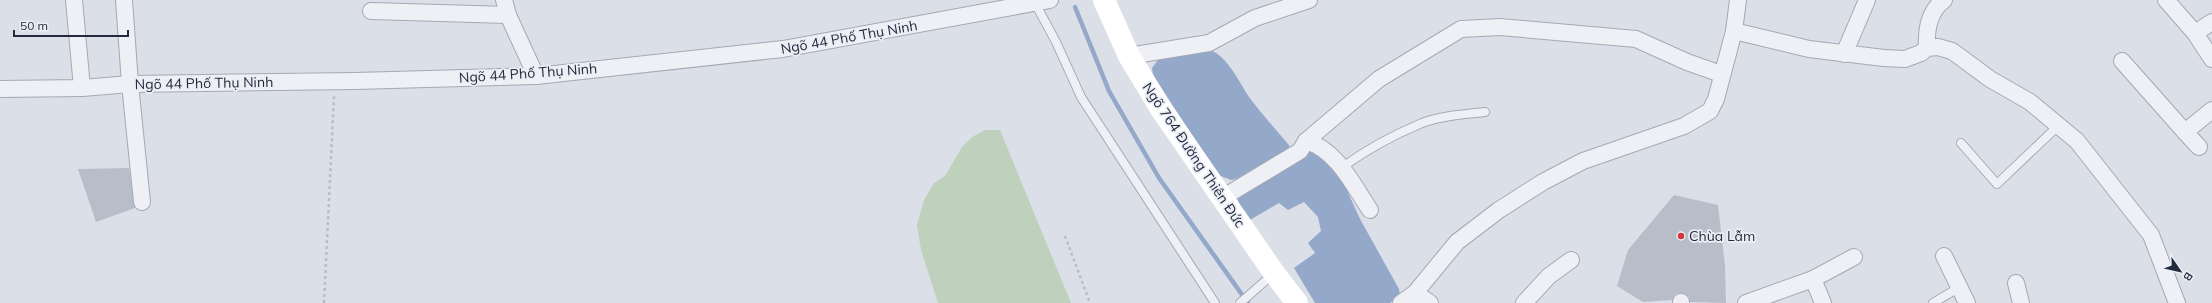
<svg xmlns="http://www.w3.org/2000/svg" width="2212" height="303" font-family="Mulish,sans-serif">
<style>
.green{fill:#bfd1bc}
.water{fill:#94a8ca}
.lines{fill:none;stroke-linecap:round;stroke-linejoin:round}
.stream{stroke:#94a8ca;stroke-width:4.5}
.building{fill:#b8bdca}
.lane-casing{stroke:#a4a9b4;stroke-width:10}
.street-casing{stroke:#a4a9b4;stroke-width:18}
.path{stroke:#babdc5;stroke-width:2.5;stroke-dasharray:3 3;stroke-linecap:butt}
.lane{stroke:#eef0f5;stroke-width:8}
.street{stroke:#eef0f5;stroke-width:16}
.secondary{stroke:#fff;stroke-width:22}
.poi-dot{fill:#d6363e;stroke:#ebeef5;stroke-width:1.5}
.labels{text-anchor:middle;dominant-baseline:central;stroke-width:3.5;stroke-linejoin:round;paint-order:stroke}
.street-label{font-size:14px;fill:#252b3e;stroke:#ebeef5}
.poi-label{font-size:14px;fill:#252b3e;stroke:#ebeef5;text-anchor:start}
</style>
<rect width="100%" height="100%" fill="#dbdfe7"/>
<polygon class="green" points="985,130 1000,130 1071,303 938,303 921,250 917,225 924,200 934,183 945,176 962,147 972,137"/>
<g class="water">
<path d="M 1209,50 C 1226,54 1240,83 1249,97 C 1261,113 1275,129 1289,145 L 1289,149 L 1284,153 L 1236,179 L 1231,180 L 1218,175 L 1153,75 L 1152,68 L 1160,57 Z"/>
<polygon points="1310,151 1316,152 1340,175 1360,219 1399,289 1400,295 1390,303 1315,303 1294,268 1315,253 1308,243 1321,231 1318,217 1304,202 1288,210 1279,203 1250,220 1239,205 1237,195 1299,154"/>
</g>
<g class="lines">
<polyline class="stream" points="1075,7 1109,91 1159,178 1248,303"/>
</g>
<g class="building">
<polygon points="129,168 135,208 96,222 78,169"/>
<polygon points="1674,195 1718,205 1725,266 1726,303 1690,302 1689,297 1681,293 1676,294 1672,300 1643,302 1617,286 1628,250"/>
</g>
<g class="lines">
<defs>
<g id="lane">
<polyline points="1035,3 1056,42 1081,97 1215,303"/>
<polyline points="1961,143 1997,184 2058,126"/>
<path d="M 1341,168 C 1366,150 1393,135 1422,123 C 1441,116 1464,114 1485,112"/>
<polyline points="1240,303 1273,274"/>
<polyline points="1933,303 1960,287"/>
</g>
<g id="street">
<polyline points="74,0 82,88"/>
<polyline points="124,0 130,84 142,202"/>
<polyline points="504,0 508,15 536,76"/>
<polyline points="2166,0 2195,33 2212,59"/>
<polyline points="371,11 508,15"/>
<polyline points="1734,31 1809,49 1884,58 1905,59 1921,53 1927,48 1938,47 1952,51 1990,79 2030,102 2077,141 2151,235 2177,303"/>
<polyline points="2195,33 2212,22"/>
<path d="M 1927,48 C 1926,31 1929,11 1944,0"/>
<polyline points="1844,54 1867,0"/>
<polyline points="1129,56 1209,43 1255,18 1309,0"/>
<polyline points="2122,61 2185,132"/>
<polyline points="0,89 82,88 130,84 355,81 536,76 783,49 1050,0"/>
<path d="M 1306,141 C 1337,150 1353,185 1370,210"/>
<polyline points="2199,147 2185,132 2212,110"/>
<polyline points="1222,198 1300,151 1306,141 1379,79 1461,29 1500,27 1636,39 1687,62 1721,74"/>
<polyline points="1944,256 1967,303"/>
<polyline points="1813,279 1823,303"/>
<polyline points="2016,283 2021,303"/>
<polyline points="1415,293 1430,303"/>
<polyline points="1401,303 1415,293 1457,242 1499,210 1543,182 1583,161 1684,126 1710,111 1716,99 1734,31 1738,0"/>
<polyline points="1524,303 1549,276 1571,260"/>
<polyline points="1681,303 1681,302"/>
<polyline points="1746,303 1813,279 1854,257"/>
</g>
</defs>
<use href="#lane" class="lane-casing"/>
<use href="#street" class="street-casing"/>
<g class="path">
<polyline points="1065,236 1090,303"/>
<polyline points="324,303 334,96"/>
</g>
<use href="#lane" class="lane"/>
<use href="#street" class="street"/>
<polyline class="secondary" points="1104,0 1129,56 1161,109 1274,273 1297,303"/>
</g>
<circle class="poi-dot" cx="1681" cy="236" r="4"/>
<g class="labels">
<g class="street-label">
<text transform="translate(849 37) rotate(-10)">Ngõ 44 Phố Thụ Ninh</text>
<text transform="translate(528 73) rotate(-4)">Ngõ 44 Phố Thụ Ninh</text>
<text transform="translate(204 83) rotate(-1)">Ngõ 44 Phố Thụ Ninh</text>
<text transform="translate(1194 155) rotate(56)">Ngõ 764 Đường Thiên Đức</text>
</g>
<g class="poi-label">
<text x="1689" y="236">Chùa Lẫm</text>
</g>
</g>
<g transform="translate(2180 271) rotate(124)" stroke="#ebeef5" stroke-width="3" paint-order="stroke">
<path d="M0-3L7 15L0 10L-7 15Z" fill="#252b3e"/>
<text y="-6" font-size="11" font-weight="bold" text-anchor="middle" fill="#252b3e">B</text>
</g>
<path d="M14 30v6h114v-6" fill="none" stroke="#252b3e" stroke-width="2"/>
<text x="20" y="30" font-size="12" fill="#252b3e" stroke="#ebeef5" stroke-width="3" paint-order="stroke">50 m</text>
</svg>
